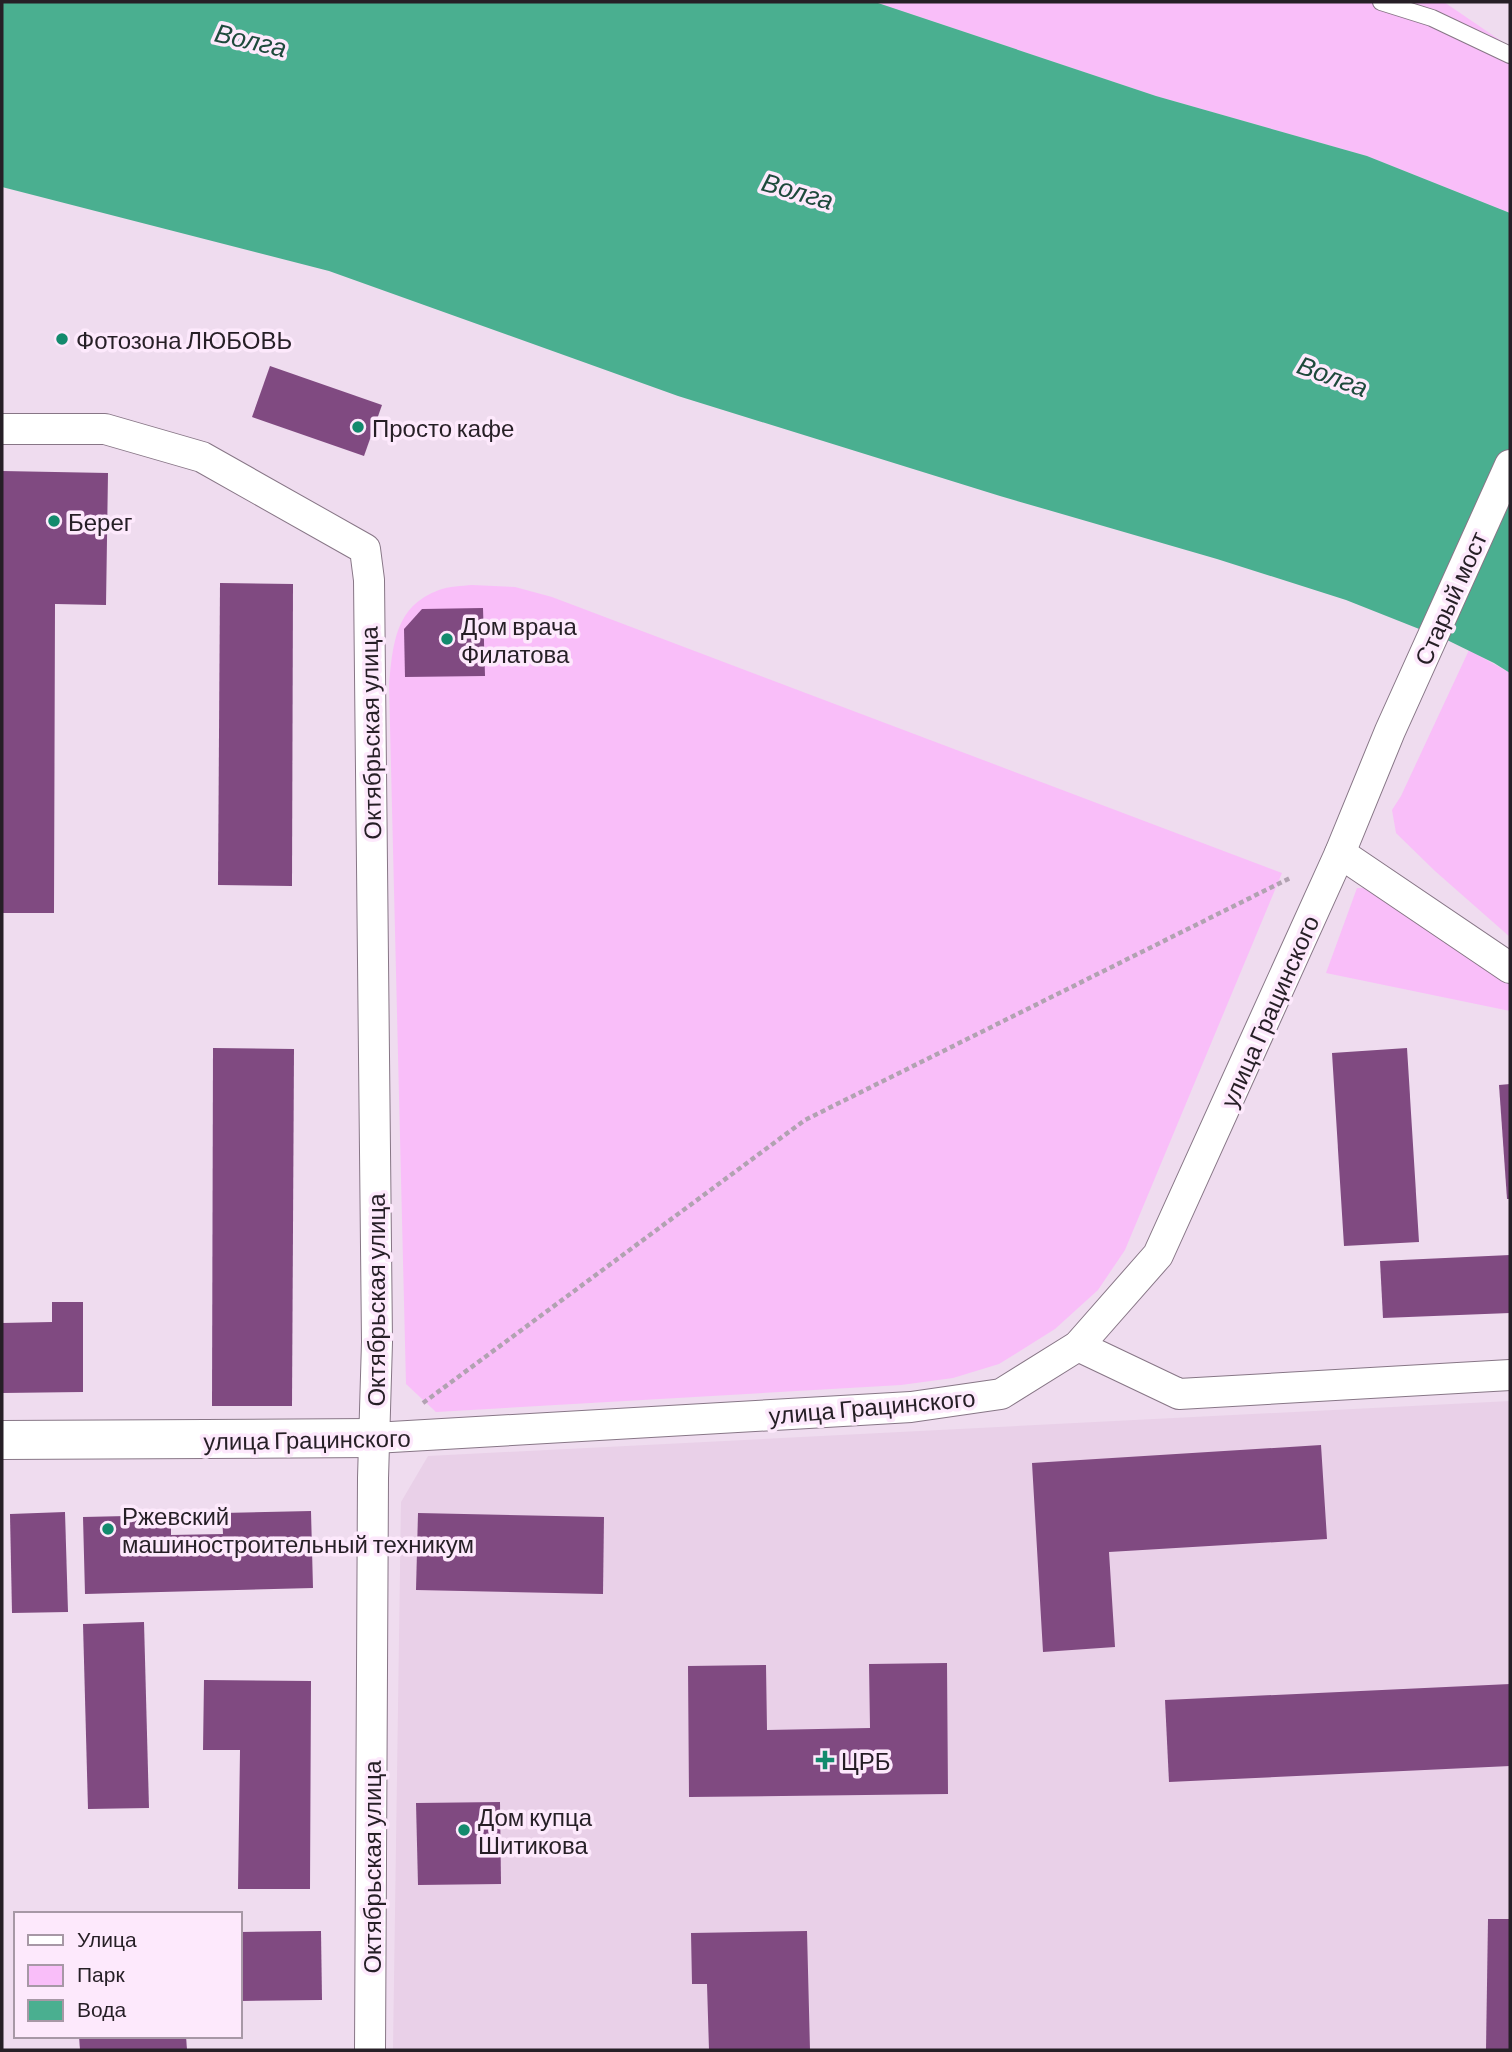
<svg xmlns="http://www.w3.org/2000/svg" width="1512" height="2052" font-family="Barlow,sans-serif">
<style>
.built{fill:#e9d0e8}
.green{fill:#f9bef9}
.water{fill:#4aaf90}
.building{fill:#804a81}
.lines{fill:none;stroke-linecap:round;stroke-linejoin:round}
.lane-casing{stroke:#877686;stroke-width:18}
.street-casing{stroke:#877686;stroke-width:32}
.secondary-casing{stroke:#877686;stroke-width:40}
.path{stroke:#b1a2b1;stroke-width:4.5;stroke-dasharray:5 3.5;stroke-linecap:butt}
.lane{stroke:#fff;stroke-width:16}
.street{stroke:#fff;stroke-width:30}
.secondary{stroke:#fff;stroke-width:38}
.poi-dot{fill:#138a6d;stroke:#fde9fc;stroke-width:2.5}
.labels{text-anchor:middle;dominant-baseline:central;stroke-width:7;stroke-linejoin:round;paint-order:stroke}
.poi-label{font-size:24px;fill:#261f26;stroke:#fde9fc;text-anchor:start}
.street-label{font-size:24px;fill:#261f26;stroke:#fde9fc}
.water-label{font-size:26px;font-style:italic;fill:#1e4a3c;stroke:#fde9fc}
</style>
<rect width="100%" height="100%" fill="#efdcef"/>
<polygon class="built" points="1510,1401 1510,2050 393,2050 401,1502 428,1456"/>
<g class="green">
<polygon points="875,2 1444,2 1510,47 1510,213 1367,156 1156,96"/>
<path d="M 472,585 L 515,587 L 552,597 L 1282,873 L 1125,1250 L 1098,1290 L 1055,1329 L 999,1364 L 953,1378 L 901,1385 L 436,1412 L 406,1384 L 389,684 C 393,644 395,606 439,590 C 449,586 462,586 472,585 Z"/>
<polygon points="1469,650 1510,673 1510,937 1435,871 1396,833 1392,810 1401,796"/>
<polygon points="1357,888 1373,888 1510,985 1510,1011 1326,973"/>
</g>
<polygon class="water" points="2,2 875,2 1156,96 1367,156 1510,213 1510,673 1494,663 1447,640 1346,600 1217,559 1000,496 678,396 329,271 2,187"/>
<g class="building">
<polygon points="270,366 382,405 364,456 252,417"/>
<polygon points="2,471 108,473 106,605 55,604 54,913 2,913"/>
<polygon points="220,583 293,584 292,886 218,885"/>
<polygon points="483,608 485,676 405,677 404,629 422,609"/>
<polygon points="213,1048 294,1049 292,1406 212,1406"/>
<polygon points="1407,1048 1419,1242 1344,1246 1332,1053"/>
<polygon points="1510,1084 1510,1199 1507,1199 1499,1085"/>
<polygon points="1510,1255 1510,1313 1383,1318 1380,1261"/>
<polygon points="52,1302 83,1302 83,1392 2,1393 2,1323 52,1322"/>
<polygon points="1321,1445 1327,1539 1109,1552 1115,1647 1043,1652 1032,1463"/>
<polygon points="311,1511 313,1588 85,1594 83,1517 171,1515 171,1535 223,1534 222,1513"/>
<polygon points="65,1512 68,1612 12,1613 10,1514"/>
<polygon points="418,1513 604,1517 603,1594 416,1590"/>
<polygon points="144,1622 149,1808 88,1809 83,1624"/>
<polygon points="947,1663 948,1794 689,1797 688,1666 766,1665 767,1730 870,1728 869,1664"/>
<polygon points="204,1680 311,1681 310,1889 238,1889 240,1750 203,1750"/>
<polygon points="1510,1684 1510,1766 1169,1782 1165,1700"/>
<polygon points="500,1802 501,1884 418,1885 416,1803"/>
<polygon points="1488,1919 1510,1919 1510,2050 1486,2050"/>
<polygon points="321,1931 322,2000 240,2001 240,1932"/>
<polygon points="807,1931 810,2050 709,2050 707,1984 692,1984 691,1933"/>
<polygon points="79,2036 186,2036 187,2050 80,2050"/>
</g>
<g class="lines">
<defs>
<polyline id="lane" points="1381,2 1432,18 1510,55"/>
<g id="street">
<polyline points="2,429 105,429 202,457 365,549 369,580 377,1342 373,1478 370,2050"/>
<polyline points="1340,853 1510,968"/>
<polyline points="1078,1346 1179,1394 1510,1375"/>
<polyline points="374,1438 911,1407 1001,1394 1078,1346 1158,1255 1340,853 1390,731 1510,465"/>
</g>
<polyline id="secondary" points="2,1440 374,1438"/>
</defs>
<use href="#lane" class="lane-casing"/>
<use href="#street" class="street-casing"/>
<use href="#secondary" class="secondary-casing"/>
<polyline class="path" points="423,1403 805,1120 1292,877"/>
<use href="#lane" class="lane"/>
<use href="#street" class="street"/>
<use href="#secondary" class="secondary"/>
</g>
<g class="poi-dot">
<circle cx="62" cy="339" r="7"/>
<circle cx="358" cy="427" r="7"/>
<circle cx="54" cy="521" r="7"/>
<circle cx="447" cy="639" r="7"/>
<circle cx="108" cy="1529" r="7"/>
<path d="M821.5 1749.5h7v7h7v7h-7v7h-7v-7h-7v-7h7z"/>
<circle cx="464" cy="1830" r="7"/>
</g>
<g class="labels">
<g class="poi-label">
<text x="76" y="339">Фотозона ЛЮБОВЬ</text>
<text x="372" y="427">Просто кафе</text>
<text x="68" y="521">Берег</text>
<text x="461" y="625">Дом врача<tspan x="461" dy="28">Филатова</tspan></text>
<text x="122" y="1515">Ржевский<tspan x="122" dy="28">машиностроительный техникум</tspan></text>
<text x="841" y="1760">ЦРБ</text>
<text x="478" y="1816">Дом купца<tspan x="478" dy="28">Шитикова</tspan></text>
</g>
<g class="street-label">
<text transform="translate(1450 598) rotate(-66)">Старый мост</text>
<text transform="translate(370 733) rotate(-91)">Октябрьская улица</text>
<text transform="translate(1269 1011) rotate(-66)">улица Грацинского</text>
<text transform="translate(375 1300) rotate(-90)">Октябрьская улица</text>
<text transform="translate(872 1406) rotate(-5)">улица Грацинского</text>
<text transform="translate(307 1439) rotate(-1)">улица Грацинского</text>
<text transform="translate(371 1867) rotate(-90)">Октябрьская улица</text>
</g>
<g class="water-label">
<text transform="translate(251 39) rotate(13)">Волга</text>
<text transform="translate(798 190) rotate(16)">Волга</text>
<text transform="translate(1333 375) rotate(20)">Волга</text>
</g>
</g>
<rect width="1512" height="2052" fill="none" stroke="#261f26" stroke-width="7"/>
<rect x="14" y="1912" width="228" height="126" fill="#fde9fc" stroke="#a798a6" stroke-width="2"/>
<rect x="28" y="1935" width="35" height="10" fill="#ffffff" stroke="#a798a6" stroke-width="2"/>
<text x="77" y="1947" font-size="21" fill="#261f26">Улица</text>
<rect x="28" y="1965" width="35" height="21" fill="#f9bef9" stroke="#a798a6" stroke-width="2"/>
<text x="77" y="1982" font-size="21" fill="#261f26">Парк</text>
<rect x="28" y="2000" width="35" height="21" fill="#4aaf90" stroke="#a798a6" stroke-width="2"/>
<text x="77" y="2017" font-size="21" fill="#261f26">Вода</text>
</svg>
